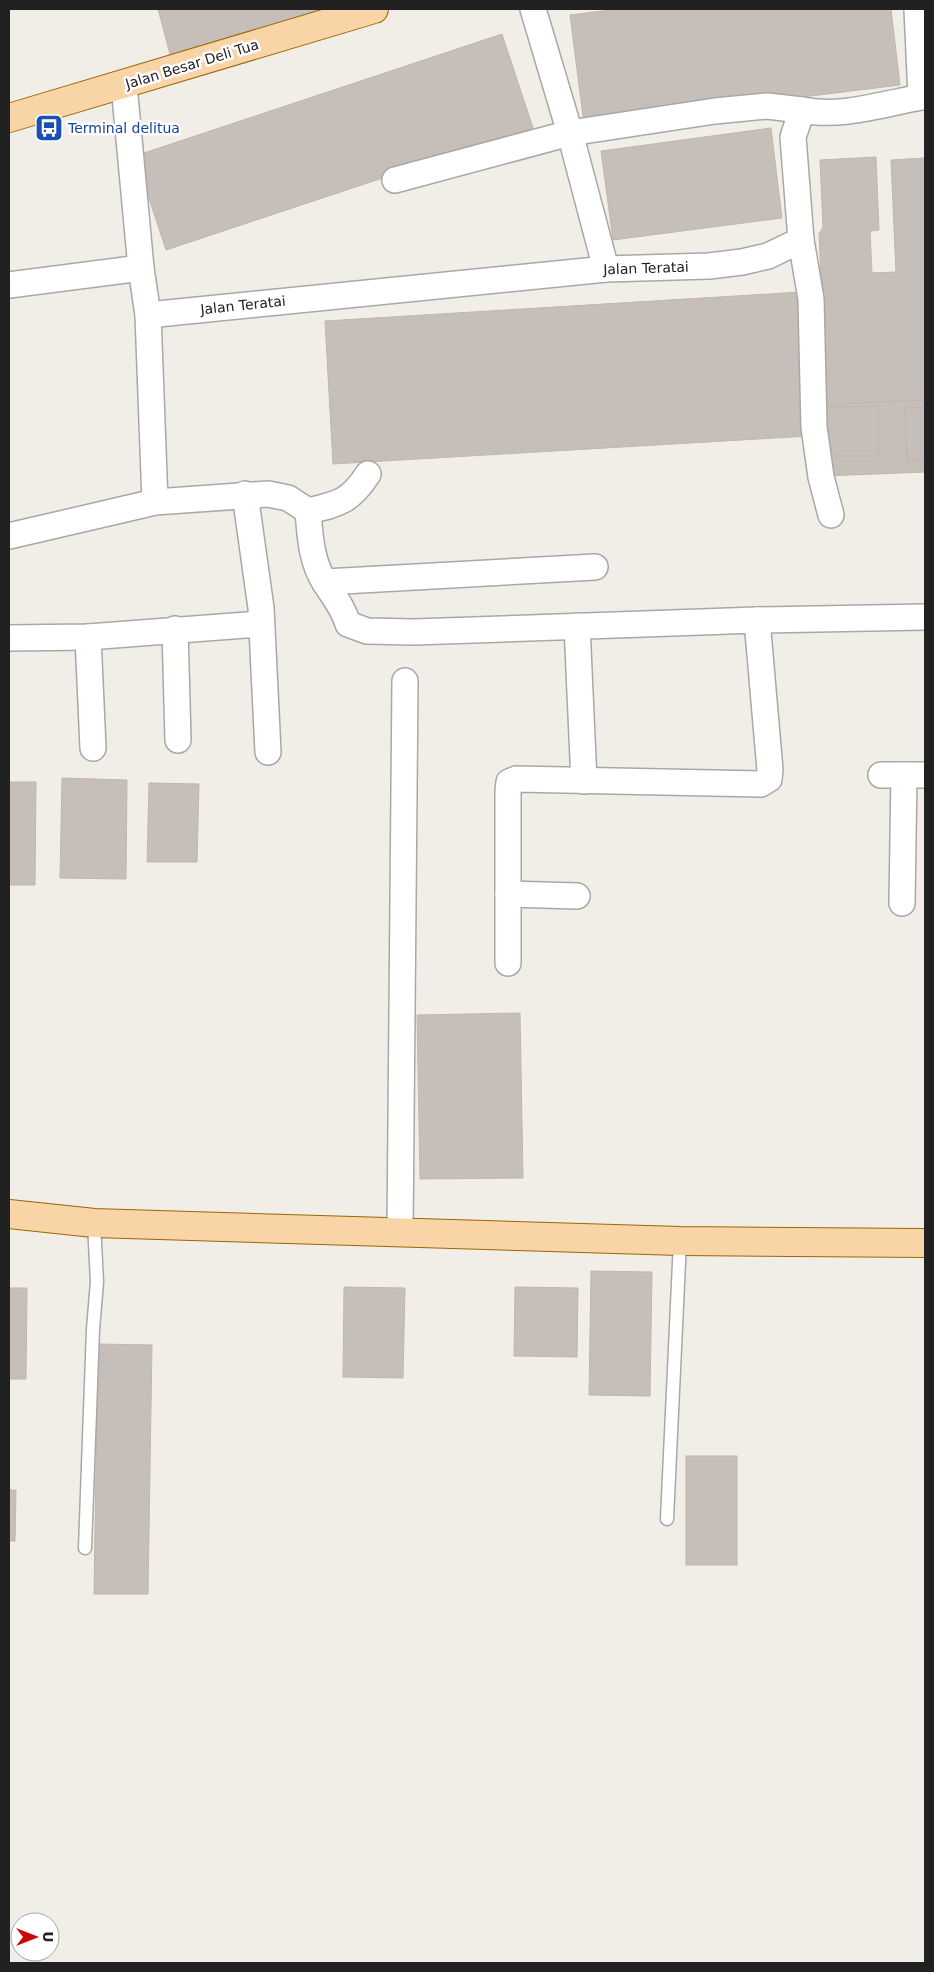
<svg xmlns="http://www.w3.org/2000/svg" width="934" height="1972" font-family="'DejaVu Sans',sans-serif">
<style>
.building{fill:#c6beb8;stroke:#c3b5ab}
.lines{fill:none;stroke-linecap:round;stroke-linejoin:round}
.service-casing{stroke:#a8a8a8;stroke-width:15}
.minor-casing{stroke:#a8a8a8;stroke-width:28}
.primary-casing{stroke:#996705;stroke-width:30}
.service{stroke:#fff;stroke-width:12}
.minor{stroke:#fff;stroke-width:25}
.primary{stroke:#f9d4a6;stroke-width:28}
.labels{text-anchor:middle;dominant-baseline:central;stroke-width:5;stroke-linejoin:round;paint-order:stroke}
.street-label{font-size:14px;fill:#212121;stroke:#fff}
.transit-label{font-size:14px;fill:#164399;stroke:#fff;text-anchor:start}
</style>
<rect width="100%" height="100%" fill="#f1eee8"/>
<g class="building">
<polygon points="158,9 348,9 171,58"/>
<polygon points="619,9 891,9 900,85 584,124 570,15"/>
<polygon points="502,34 533,128 166,250 135,156"/>
<polygon points="771,128 782,218 613,240 601,151"/>
<polygon points="876,157 879,230 870,231 872,273 896,272 891,160 925,158 925,400 820,405 814,279 821,279 819,234 823,227 820,160"/>
<polygon points="801,292 809,436 333,464 325,321"/>
<polygon points="925,400 925,472 824,476 820,405"/>
<polygon points="878,406 878,456 824,456 824,407"/>
<polygon points="925,407 925,460 907,461 905,408"/>
<polygon points="62,778 127,780 126,879 60,878"/>
<polygon points="9,782 36,782 35,885 9,885"/>
<polygon points="149,783 199,784 197,862 147,862"/>
<polygon points="520,1013 523,1178 420,1179 417,1015"/>
<polygon points="591,1271 652,1272 650,1396 589,1395"/>
<polygon points="344,1287 405,1288 403,1378 343,1377"/>
<polygon points="515,1287 578,1288 577,1357 514,1356"/>
<polygon points="9,1288 27,1288 26,1379 9,1379"/>
<polygon points="98,1344 152,1345 148,1594 94,1594"/>
<rect x="686" y="1456" width="51" height="109"/>
<polygon points="9,1490 16,1490 15,1541 9,1541"/>
</g>
<g class="lines">
<defs>
<g id="service">
<polyline points="667,1519 680,1241"/>
<polyline points="85,1548 93,1329 97,1282 94,1223"/>
</g>
<g id="minor">
<polyline points="533,9 570,133 606,269"/>
<polyline points="917,9 921,97"/>
<polyline points="124,85 141,268 148,315 155,502"/>
<polyline points="395,180 570,133 715,111 767,106 802,110"/>
<polyline points="801,240 811,299 814,427 821,477 831,515"/>
<polyline points="9,285 141,268"/>
<path d="M 148,315 L 606,269 L 709,266 L 742,262 L 768,256 L 801,240 L 793,137 L 802,110 C 840,118 883,104 921,97"/>
<polyline points="245,494 261,608 268,752"/>
<path d="M 308,511 C 338,504 350,502 368,474"/>
<path d="M 9,536 L 155,502 L 268,494 L 288,498 L 308,511 C 310,536 311,561 325,583 C 334,597 343,607 348,624 L 367,631 L 414,632 L 757,620 L 925,617"/>
<polyline points="325,582 595,567"/>
<polyline points="577,626 584,781"/>
<polyline points="175,629 178,740"/>
<polyline points="88,637 93,748"/>
<polyline points="9,638 88,637 260,624"/>
<polyline points="881,775 925,775"/>
<polyline points="508,894 577,896"/>
<polyline points="902,903 904,775"/>
<polyline points="508,963 508,792 509,782 516,779 761,784 769,779 770,770 757,620"/>
<polyline points="400,1232 405,681"/>
</g>
<g id="primary">
<polyline points="9,118 374,9"/>
<polyline points="9,1214 94,1223 680,1241 925,1243"/>
</g>
</defs>
<use href="#service" class="service-casing"/>
<use href="#minor" class="minor-casing"/>
<use href="#primary" class="primary-casing"/>
<use href="#service" class="service"/>
<use href="#minor" class="minor"/>
<use href="#primary" class="primary"/>
</g>
<defs>
<symbol id="bus-square" viewBox="-11 -11 22 22"><rect x="-9" y="-9" width="18" height="18" rx="4" fill="#1a4fb4" stroke="#fff"/><path d="M-5-6H5V4H4V6H2V4H-2V6H-4V4H-5ZM-3.5-4V0h7V-4ZM-3.5 1.2v1.5H-2V1.2ZM2 1.2v1.5H3.5V1.2Z" fill="#fff"/></symbol>
</defs>
<g fill-rule="evenodd">
<use href="#bus-square" x="33" y="112" width="32" height="32"/>
</g>
<g class="labels">
<g class="street-label">
<text transform="translate(192 64) rotate(-17)">Jalan Besar Deli Tua</text>
<text transform="translate(646 268) rotate(-2)">Jalan Teratai</text>
<text transform="translate(243 305) rotate(-6)">Jalan Teratai</text>
</g>
<g class="transit-label">
<text x="68" y="128">Terminal delitua</text>
</g>
</g>
<rect width="934" height="1972" fill="none" stroke="#212121" stroke-width="20"/>
<g transform="translate(35 1937) rotate(90)"><circle r="24" fill="#ffffff" stroke="#a6a6a6"/>
<path d="M0-4L9 19L0 12L-9 19Z" fill="#cc0709"/>
<text y="-8" font-size="14" font-weight="bold" text-anchor="middle" fill="#212121">U</text>
</g>
</svg>
